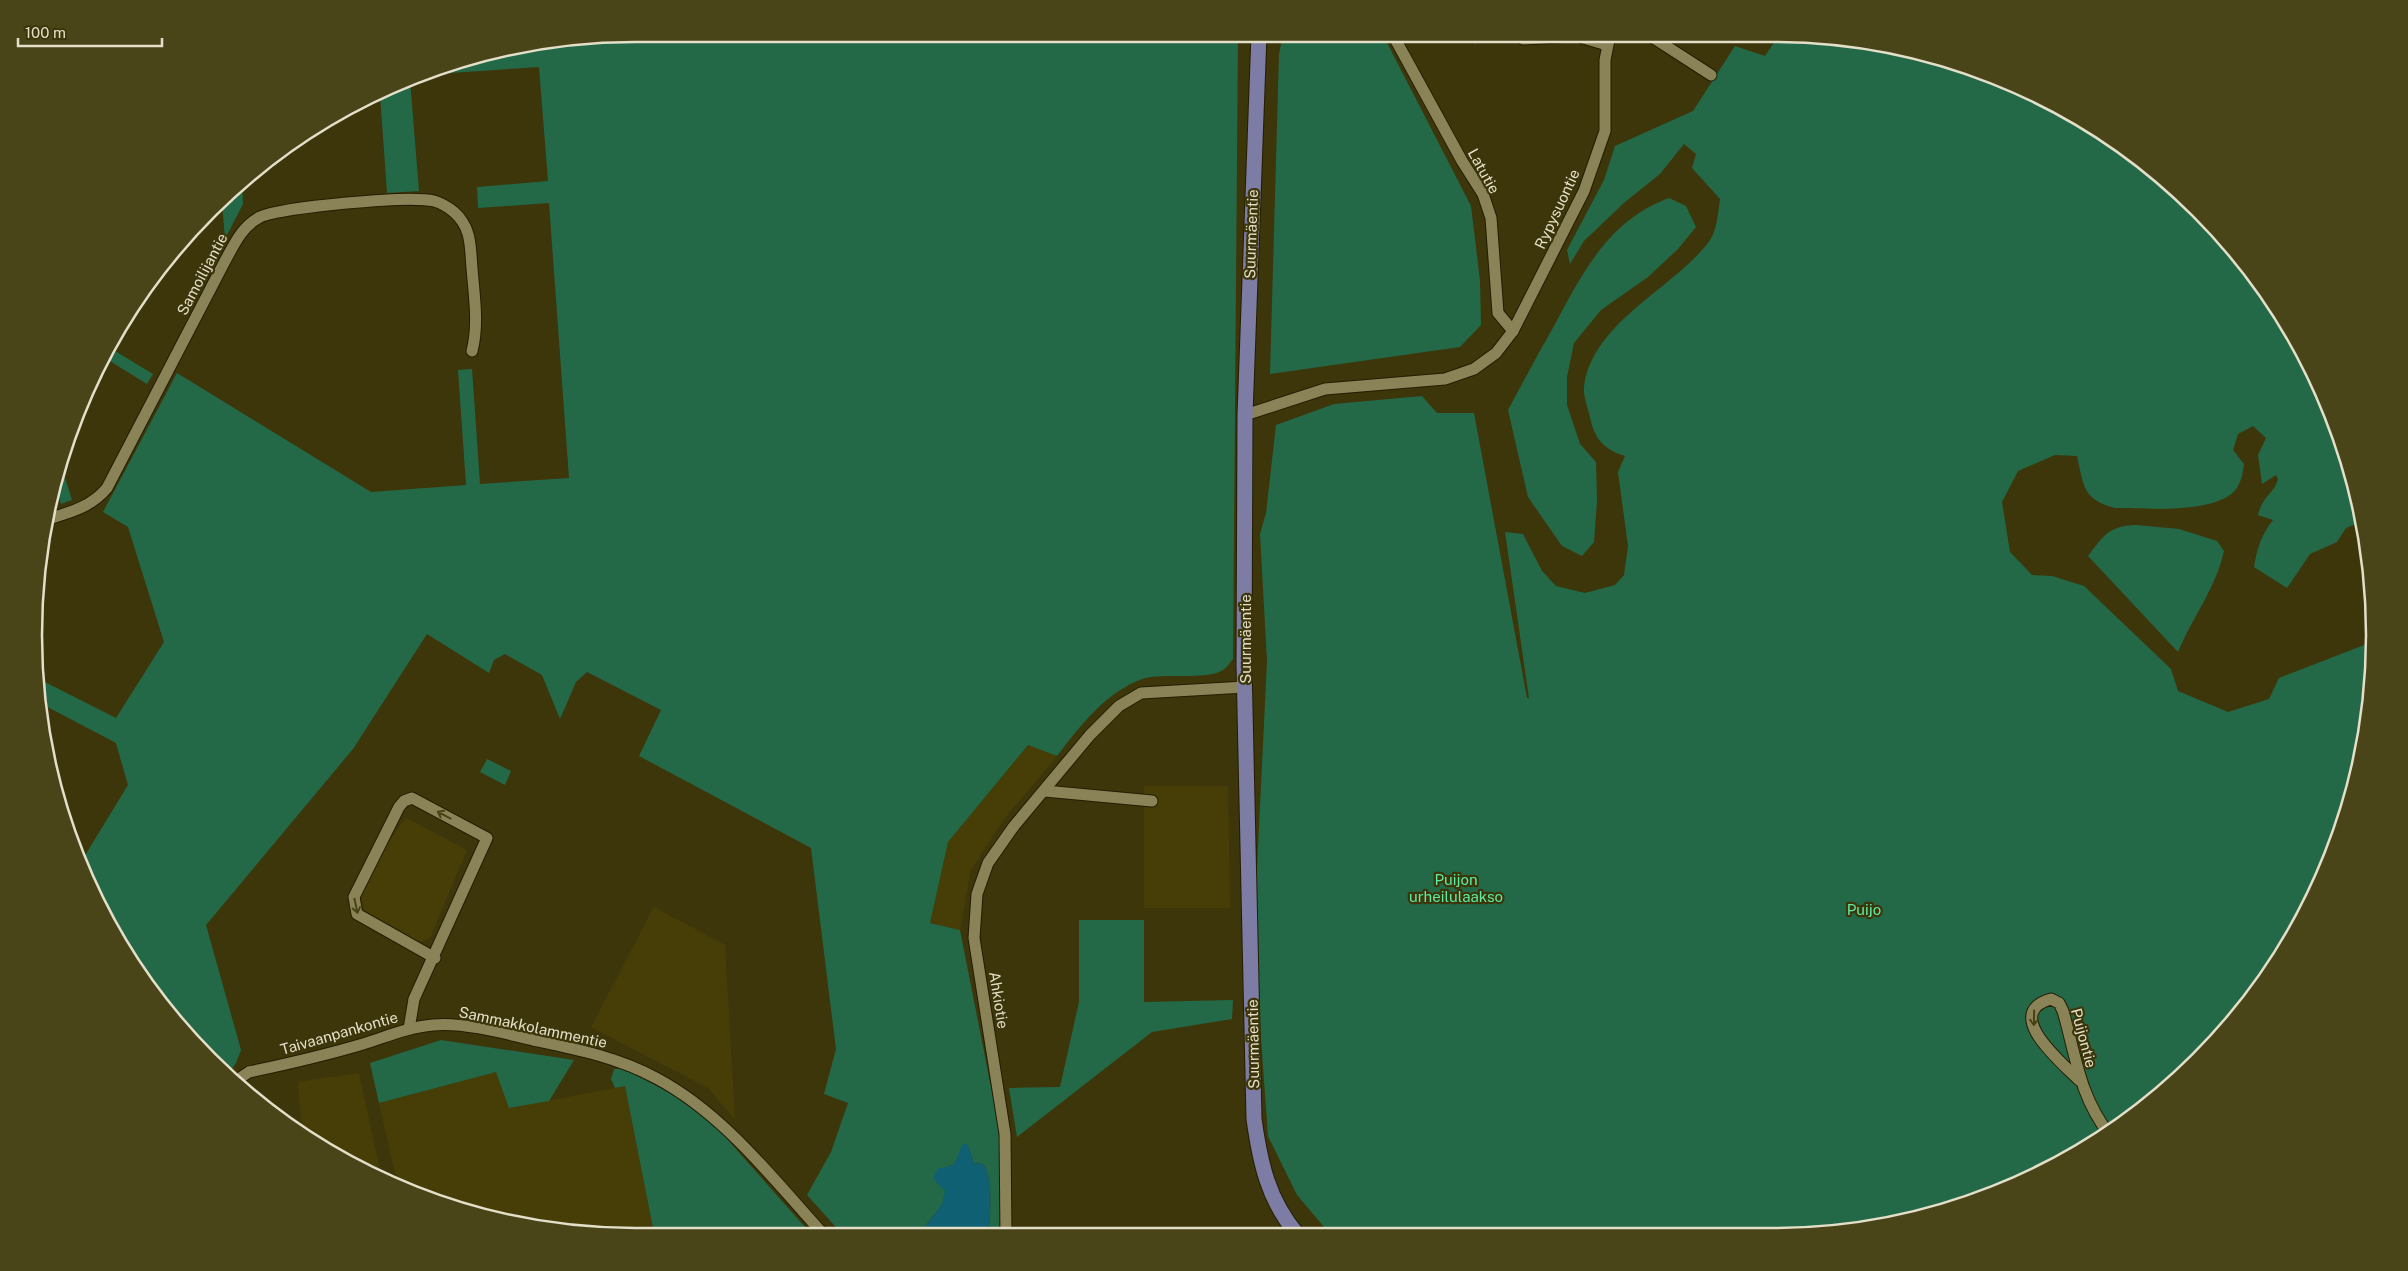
<svg xmlns="http://www.w3.org/2000/svg" width="2408" height="1271" font-family="'Public Sans',sans-serif">
<style>
.built{fill:#473e07}
.green{fill:#236948}
.water{fill:#106074}
.lines{fill:none;stroke-linecap:round;stroke-linejoin:round}
.minor-casing{stroke:#231d00;stroke-width:13}
.major-casing{stroke:#231d00;stroke-width:17}
.minor{stroke:#8a8358;stroke-width:11}
.major{stroke:#7c7ca4;stroke-width:15}
.oneway{stroke:#494216}
.labels{text-anchor:middle;dominant-baseline:central;stroke-width:4.5;stroke-linejoin:round;paint-order:stroke}
.street-label{font-size:15px;fill:#e3dfc9;stroke:#3d360a}
.park-label{font-size:15px;fill:#5beca7;stroke:#3d360a}
.rim{fill:none;stroke:#e3dfc9;stroke-width:2.5}
</style>
<rect width="100%" height="100%" fill="#3d360a"/>
<g class="built">
<polygon points="1028,745 1057,756 1004,819 971,870 960,930 930,923 948,842"/>
<polygon points="1144,786 1228,786 1230,908 1144,908"/>
<polygon points="406,818 467,850 430,938 420,942 364,914 359,882"/>
<polygon points="654,907 725,945 735,1119 708,1088 591,1027"/>
<polygon points="496,1072 510,1108 625,1086 653,1228 640,1236 596,1236 479,1217 398,1186 379,1103"/>
<polygon points="359,1073 382,1180 369,1175 302,1133 298,1082"/>
</g>
<g class="green">
<path d="M 635,34 L 1238,34 L 1233,659 C 1230,662 1227,668 1223,670 C 1207,681 1163,672 1142,679 C 1105,693 1081,725 1057,756 L 1028,745 L 948,842 L 930,923 L 960,930 L 1002,1143 L 1003,1235 L 988,1235 C 990,1217 994,1178 983,1164 L 974,1163 L 968,1146 L 965,1144 L 956,1163 L 948,1167 L 941,1186 L 946,1191 L 942,1205 L 918,1235 L 843,1235 L 807,1195 L 831,1152 L 848,1103 L 824,1094 L 836,1049 L 811,848 L 639,756 L 661,710 L 587,672 L 576,682 L 560,719 L 542,675 L 505,654 L 494,660 L 489,673 L 427,634 L 353,749 L 206,925 L 241,1050 L 236,1063 L 227,1076 L 210,1061 L 135,970 L 96,901 L 81,862 L 128,785 L 116,743 L 40,703 L 35,677 L 116,718 L 164,642 L 128,527 L 103,512 L 177,373 L 371,492 L 466,485 L 458,370 L 472,369 L 480,484 L 569,478 L 549,203 L 478,208 L 477,187 L 548,181 L 539,67 L 420,75 C 488,45 562,41 635,34 Z"/>
<polygon points="1283,34 1383,35 1471,206 1480,281 1481,325 1460,347 1270,374 1279,54"/>
<polygon points="1459,35 1475,35 1476,44 1461,39"/>
<path d="M 1779,35 L 1812,35 L 1929,54 L 2039,96 L 2139,158 L 2225,239 L 2294,335 L 2342,442 L 2361,522 L 2346,528 L 2337,542 L 2310,554 L 2287,588 L 2254,567 C 2257,549 2261,535 2273,520 L 2258,515 C 2263,495 2274,494 2278,479 L 2276,475 L 2262,484 L 2258,455 L 2266,438 L 2253,426 L 2238,434 L 2233,450 L 2244,464 C 2243,476 2239,491 2227,497 C 2199,513 2147,508 2115,508 C 2082,499 2084,486 2077,456 L 2055,455 L 2018,471 L 2002,502 L 2010,552 L 2032,575 L 2052,576 L 2084,586 L 2171,669 L 2178,691 L 2228,712 L 2269,699 L 2279,678 L 2372,642 L 2373,675 L 2366,700 L 2368,707 L 2354,792 L 2312,902 L 2225,1032 L 2107,1136 L 2003,1192 L 1851,1232 L 1330,1234 L 1297,1195 L 1268,1136 L 1256,969 L 1255,910 L 1267,661 L 1260,534 L 1266,513 L 1276,425 L 1334,404 L 1422,396 L 1437,413 L 1474,413 L 1527,698 L 1529,698 L 1505,532 L 1523,534 L 1542,571 L 1556,586 L 1585,593 L 1615,585 L 1624,575 L 1628,546 L 1618,472 L 1625,456 C 1604,450 1594,438 1590,417 C 1588,408 1583,396 1584,387 C 1592,323 1671,290 1708,243 C 1717,232 1718,213 1720,199 L 1692,168 L 1696,154 L 1684,144 L 1660,174 L 1625,202 L 1584,241 L 1570,264 L 1567,250 L 1604,180 L 1615,146 L 1693,111 L 1735,46 L 1765,56 Z"/>
<polygon points="410,80 419,191 387,193 380,94"/>
<polygon points="242,184 243,204 225,239 222,202"/>
<path d="M 1669,198 L 1686,206 L 1696,227 L 1678,249 L 1648,277 L 1601,310 L 1574,343 L 1567,377 L 1567,405 L 1580,444 L 1596,462 L 1597,501 L 1594,542 L 1582,556 L 1562,546 L 1528,497 L 1508,410 C 1523,382 1538,354 1554,326 C 1583,272 1609,220 1669,198 Z"/>
<polygon points="110,348 153,374 147,384 105,358"/>
<polygon points="60,462 72,500 61,504 54,481"/>
<path d="M 2136,525 L 2179,529 L 2217,541 L 2224,551 C 2216,588 2192,618 2178,652 L 2088,556 C 2104,535 2109,526 2136,525 Z"/>
<polygon points="487,759 511,771 505,785 480,772"/>
<polygon points="1079,920 1144,920 1144,1002 1233,1000 1232,1019 1152,1032 1017,1137 1009,1088 1060,1087 1079,1002"/>
<polygon points="441,1040 574,1060 549,1101 509,1108 496,1072 379,1103 370,1063"/>
<polygon points="614,1069 624,1069 672,1094 696,1110 721,1132 812,1235 640,1236 653,1228 625,1086 615,1088 611,1079"/>
</g>
<path class="water" d="M 964,1143 L 968,1145 L 974,1163 L 983,1164 C 994,1178 990,1217 988,1235 L 918,1235 L 942,1205 L 945,1191 L 933,1179 L 938,1168 C 962,1167 953,1158 964,1143 Z"/>
<g class="lines">
<defs>
<g id="minor">
<polyline points="1393,35 1462,161 1483,194 1491,218 1498,313 1513,331"/>
<polyline points="1649,35 1711,75"/>
<polyline points="1523,39 1577,36 1607,45"/>
<polyline points="1245,415 1325,389 1445,379 1474,369 1496,353 1513,331 1584,191 1605,131 1605,60 1610,35"/>
<path d="M 48,519 C 71,512 91,507 107,488 L 225,261 C 234,245 242,226 260,217 C 283,207 410,195 434,201 C 441,203 448,207 454,212 C 460,217 466,226 468,234 C 471,244 471,257 472,268 C 474,295 479,324 472,351"/>
<polyline points="1045,791 1152,801"/>
<polyline points="409,1029 414,999 487,838 412,798 404,801 399,807 354,897 357,914 435,958"/>
<path d="M 2079,1080 C 2062,1063 2001,1013 2051,999 L 2059,1003 L 2063,1011 C 2076,1056 2079,1095 2109,1134"/>
<path d="M 234,1082 L 249,1072 C 287,1064 326,1055 363,1044 C 386,1037 408,1027 433,1025 C 463,1022 504,1033 533,1040 C 576,1049 617,1057 656,1078 C 724,1114 773,1179 824,1235"/>
<polyline points="1006,1235 1005,1134 974,938 977,894 988,863 1014,826 1090,735 1119,706 1141,693 1245,687"/>
</g>
<path id="major" d="M 1259,34 L 1245,415 L 1244,664 L 1254,1119 C 1260,1162 1268,1200 1297,1234"/>
</defs>
<use href="#minor" class="minor-casing"/>
<use href="#major" class="major-casing"/>
<use href="#minor" class="minor"/>
<use href="#major" class="major"/>
</g>
<defs><path id="oneway-shaft" d="M-6 0H5M1.5-3L5.5 0L1.5 3" fill="none" stroke-width="1.6" stroke-linecap="round" stroke-linejoin="round" transform="scale(1.25)"/></defs>
<g class="oneway">
<use href="#oneway-shaft" transform="translate(444 815) rotate(-152)"/>
<use href="#oneway-shaft" transform="translate(356 906) rotate(78)"/>
<use href="#oneway-shaft" transform="translate(2034 1018) rotate(91)"/>
</g>
<g class="labels">
<g class="street-label">
<text transform="translate(1484 171) rotate(61)">Latutie</text>
<text transform="translate(1557 209) rotate(-65)">Rypysuontie</text>
<text transform="translate(1251 234) rotate(-88)">Suurmäentie</text>
<text transform="translate(202 274) rotate(-62)">Samoilijantie</text>
<text transform="translate(1245 639) rotate(-90)">Suurmäentie</text>
<text transform="translate(999 1000) rotate(81)">Ahkiotie</text>
<text transform="translate(533 1027) rotate(12)">Sammakkolammentie</text>
<text transform="translate(339 1033) rotate(-16)">Taivaanpankontie</text>
<text transform="translate(2084 1038) rotate(75)">Puijontie</text>
<text transform="translate(1253 1044) rotate(-91)">Suurmäentie</text>
</g>
<g class="park-label">
<text x="1456" y="879">Puijon<tspan x="1456" dy="17">urheilulaakso</tspan></text>
<text x="1864" y="909">Puijo</text>
</g>
</g>
<path d="M0 0H2408V1271H0ZM635 42H1773A593 593 0 0 1 2366 635V635A593 593 0 0 1 1773 1228H635A593 593 0 0 1 42 635V635A593 593 0 0 1 635 42Z" fill="#4a4419" fill-rule="evenodd"/>
<path class="rim" d="M635 42H1773A593 593 0 0 1 2366 635V635A593 593 0 0 1 1773 1228H635A593 593 0 0 1 42 635V635A593 593 0 0 1 635 42Z"/>
<path d="M18 38v8h144v-8" fill="none" stroke="#e3dfc9" stroke-width="2.5"/>
<text x="25" y="38" font-size="15" fill="#e3dfc9" stroke="#3d360a" stroke-width="4" paint-order="stroke">100 m</text>
</svg>
